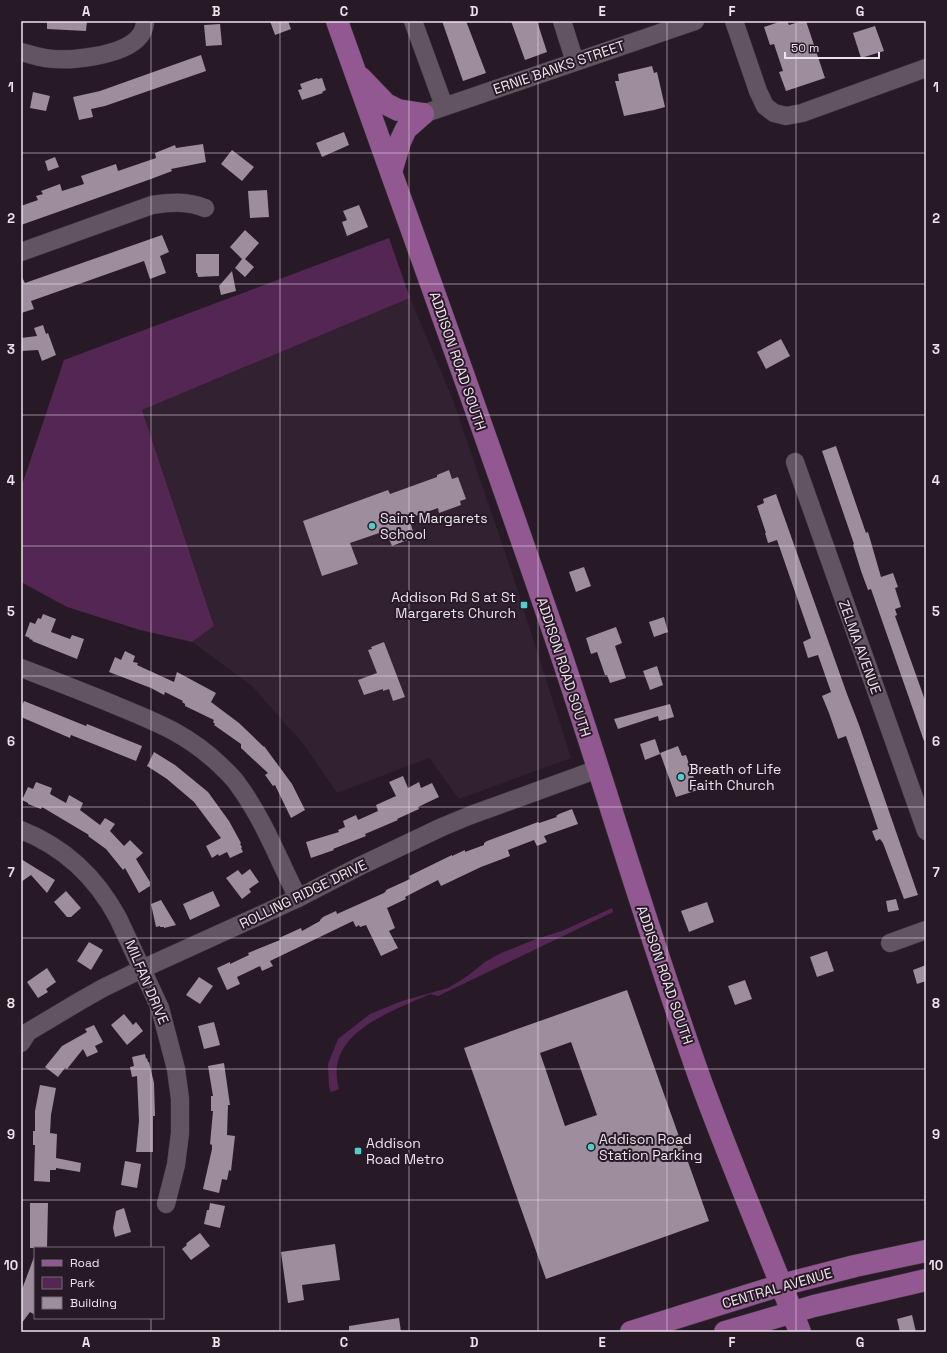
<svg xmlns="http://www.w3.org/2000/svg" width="947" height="1353" font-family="'Space Grotesk',sans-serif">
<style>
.built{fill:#322131}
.green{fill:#542653}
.building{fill:#9e8d9d;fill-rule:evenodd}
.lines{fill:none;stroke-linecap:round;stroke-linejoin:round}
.minor-casing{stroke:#40363f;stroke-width:19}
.major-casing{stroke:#40363f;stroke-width:23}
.minor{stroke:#635462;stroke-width:18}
.major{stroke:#925891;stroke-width:22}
.grid{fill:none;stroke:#ece3eb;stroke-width:1;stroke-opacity:0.55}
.poi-dot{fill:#52cdcd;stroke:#271a26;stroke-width:1.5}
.labels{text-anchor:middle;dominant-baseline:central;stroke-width:4;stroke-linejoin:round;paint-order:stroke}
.street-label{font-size:14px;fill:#ece3eb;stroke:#271a26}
.poi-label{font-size:14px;fill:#ece3eb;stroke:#271a26;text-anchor:start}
.neatline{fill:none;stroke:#ece3eb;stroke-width:1.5}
.grid-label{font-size:13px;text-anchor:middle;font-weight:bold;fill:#ece3eb}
</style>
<rect width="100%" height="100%" fill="#271a26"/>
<polygon class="built" points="410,298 453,400 513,576 571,758 459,799 429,758 337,793 305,746 252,686 192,642 214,626 142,410"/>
<g class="green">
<polygon points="389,238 410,298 142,410 214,626 192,642 140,630 67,607 21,582 21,488 64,360"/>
<path d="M 612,908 L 613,912 L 438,996 L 430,994 C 391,1012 323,1033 339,1089 L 331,1092 L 329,1087 L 328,1064 L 338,1039 L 370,1014 L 402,1001 L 448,988 L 466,977 L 485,962 L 501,953 L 536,939 L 562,931 Z"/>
</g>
<g class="building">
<polygon points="47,21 87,21 86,31 47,29"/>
<polygon points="270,21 288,21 291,29 275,35"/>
<polygon points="442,21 466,21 486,73 463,81"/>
<polygon points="511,21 537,21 547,52 525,60"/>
<polygon points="782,21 787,21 789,25 802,21 806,21 825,78 786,91 779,72 783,71 774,44 770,45 764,27"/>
<polygon points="220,24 222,45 206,46 204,25"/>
<polygon points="875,26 884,51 861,58 853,33"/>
<polygon points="201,55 206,71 105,106 91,109 93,117 79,120 73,97 100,91"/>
<polygon points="652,66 654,73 657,72 665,107 654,110 624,116 615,81 619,81 618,74"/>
<polygon points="317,78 318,79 322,78 326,90 322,92 323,93 302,100 298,90 302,89 300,84"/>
<polygon points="33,92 50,96 46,111 30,108"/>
<polygon points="344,132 349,145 322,157 316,143"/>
<polygon points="203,144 206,162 171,169 172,171 151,179 21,225 21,206 38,200 36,196 43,194 41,191 60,184 62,191 84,184 81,176 116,164 118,171 156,158 155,153 175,145 176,148"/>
<polygon points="232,150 254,167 242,181 221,164"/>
<polygon points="55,157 59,167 48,171 45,161"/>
<polygon points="267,190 269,217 250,218 248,191"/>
<polygon points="359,205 368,227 347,236 342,222 347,220 343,211"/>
<polygon points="245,230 259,243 245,259 254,267 245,277 235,268 242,259 230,247"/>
<polygon points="162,235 169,252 160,256 166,273 150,279 144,261 31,301 34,309 21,313 21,277 22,277 25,283"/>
<polygon points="196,254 219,254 219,276 198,277 197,273 196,273"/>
<polygon points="232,271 236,291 221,295 219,286"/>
<polygon points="43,325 46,334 48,333 56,355 42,361 38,350 21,351 21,338 37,336 34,328"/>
<polygon points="781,339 790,356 766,369 757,352"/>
<polygon points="836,446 866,533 868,532 881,577 893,573 898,587 895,588 901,607 895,609 897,615 895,616 926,703 926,740 924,741 871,589 868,590 861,571 853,545 854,544 822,451"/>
<polygon points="449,470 452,479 458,477 466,499 460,501 461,505 439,513 438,508 410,518 412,524 411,525 415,537 392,546 387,534 386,534 385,531 350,543 358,564 322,576 303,521 388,490 390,494 437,477 437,475"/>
<polygon points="776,494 847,694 859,725 918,895 904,899 883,843 880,839 876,841 872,831 878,829 846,736 838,739 829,713 822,696 831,692 818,655 808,658 803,642 811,638 777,540 768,543 765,533 766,533 757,506 764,503 763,499"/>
<polygon points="584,567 591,586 576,592 569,572"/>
<polygon points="43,614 56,619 51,632 70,639 72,635 84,639 77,659 32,641 33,640 29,639 30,638 25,636 30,622 35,624 38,618 41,619"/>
<polygon points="664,617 668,632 654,637 649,622"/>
<polygon points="616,627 622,643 615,646 626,678 610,683 607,675 605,675 597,652 591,654 586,638"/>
<polygon points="384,642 405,697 393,701 389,689 383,691 383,689 364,695 358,680 377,673 368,650 372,649 371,647"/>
<polygon points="125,651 135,656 133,662 138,663 137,665 174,682 177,672 216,693 211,702 239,723 264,747 264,746 292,784 305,810 291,818 275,785 273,786 265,775 268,773 241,748 241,744 214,725 215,724 213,722 214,720 185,706 185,704 182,702 183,701 165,692 164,695 151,688 109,672 115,657 121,660"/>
<polygon points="657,666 663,685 650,690 643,671"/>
<polygon points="24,701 86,726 87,724 142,746 136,761 71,735 70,738 21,717 21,708"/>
<polygon points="670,704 674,717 659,721 658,716 618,729 614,719"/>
<polygon points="655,739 660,754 645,760 640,744"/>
<polygon points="678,746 682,756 686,755 698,790 676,797 660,753"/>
<polygon points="154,752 175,765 208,792 229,821 241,843 240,844 242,847 241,848 243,852 230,858 227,852 219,856 218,854 212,858 206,846 221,838 194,802 167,779 147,766"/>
<polygon points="403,776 408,788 419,782 421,788 432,783 439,797 418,807 419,809 397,819 398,820 365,834 366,836 333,849 334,850 311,858 306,842 339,832 338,830 345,827 343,821 356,815 358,820 378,811 376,805 396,796 389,782"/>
<polygon points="36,782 52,788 50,794 66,803 69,795 83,803 80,810 100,825 105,818 115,824 110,831 124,846 130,840 143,853 136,859 150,882 150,886 139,893 125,868 123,870 106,849 88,836 89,835 42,807 41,809 28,804 28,803 22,800 28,787 33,789"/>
<polygon points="572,809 578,824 544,836 547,842 537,846 534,840 508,850 510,856 481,867 441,886 438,880 405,897 406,899 387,908 395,928 389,931 398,948 381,956 366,925 360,927 359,925 356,927 353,921 270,961 273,966 262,971 260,966 237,977 240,984 227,990 217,968 230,962 230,964 249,955 248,953 280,940 279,938 301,928 302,931 320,921 320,920 323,917 336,911 337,914 384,893 386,891 386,890 410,879 409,876 452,855 452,856 465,850 465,852 484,845 484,843 487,841 538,822 539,823 557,817 556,816 559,814"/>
<polygon points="21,859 55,880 47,893 31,875 21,882"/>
<polygon points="250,869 259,882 249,889 251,892 242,899 226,878 238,870 242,875"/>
<polygon points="66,891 81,908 71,917 67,917 54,902"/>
<polygon points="213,891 220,906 190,920 183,904"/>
<polygon points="896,899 899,910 888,912 886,901"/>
<polygon points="161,900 176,925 164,928 164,927 160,927 160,926 156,927 151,904"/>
<polygon points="707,902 714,922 689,932 681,911"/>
<polygon points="89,942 103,950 91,970 77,961"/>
<polygon points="827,951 834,971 817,977 810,957"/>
<polygon points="926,965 926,981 917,984 913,970"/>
<polygon points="47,968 56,982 46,989 48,992 38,998 27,982"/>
<polygon points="199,977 213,986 200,1004 186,995"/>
<polygon points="745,980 752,999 735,1005 728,986"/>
<path d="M 627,990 L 709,1221 L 546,1279 L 464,1048 ZM 571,1042 L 597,1115 L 565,1126 L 540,1053 Z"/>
<polygon points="124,1014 133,1025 136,1022 143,1031 127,1045 111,1025"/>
<polygon points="214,1022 220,1045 204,1049 198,1026"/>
<polygon points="94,1025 103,1042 95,1046 98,1052 87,1057 83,1049 67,1069 65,1068 58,1077 45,1067 62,1046 87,1032 85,1029"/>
<polygon points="145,1054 146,1059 147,1058 148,1062 149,1062 154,1083 155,1116 153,1116 153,1152 136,1152 139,1121 137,1076 132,1077 130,1067 134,1066 132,1057"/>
<polygon points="224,1063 230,1105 228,1105 227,1135 235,1136 231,1171 229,1170 227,1180 222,1179 219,1193 203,1189 212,1149 212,1145 210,1144 213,1111 211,1111 211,1096 213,1096 208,1066"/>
<polygon points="40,1085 56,1088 51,1115 50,1133 57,1134 56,1158 81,1163 80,1172 56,1168 56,1170 50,1170 50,1182 34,1181 35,1145 33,1145 33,1131 35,1131 35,1111"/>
<polygon points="125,1161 141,1164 137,1188 121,1185"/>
<polygon points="30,1203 48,1203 47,1248 30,1248"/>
<polygon points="210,1203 225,1206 220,1228 204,1224 207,1210 209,1210"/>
<polygon points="124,1208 131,1232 115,1237 113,1228 116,1211"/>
<polygon points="200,1233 210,1246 191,1260 182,1249 187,1245 186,1244 188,1242"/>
<polygon points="335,1244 340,1280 302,1285 304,1300 288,1303 281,1252"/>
<polygon points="34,1257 35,1257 35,1315 30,1312 21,1324 21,1292"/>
<polygon points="912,1315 916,1332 900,1332 897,1319"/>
<polygon points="399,1318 401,1332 349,1332 349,1326"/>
</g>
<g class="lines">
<defs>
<g id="minor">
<polyline points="413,21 444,106"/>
<polyline points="562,21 575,62"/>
<polyline points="734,21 758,91 765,106 774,113 786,116 802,113 926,68"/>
<path d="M 21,52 C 29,54 37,57 45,58 C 69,62 123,56 139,37 C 143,33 144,29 145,23"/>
<polyline points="423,114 695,21"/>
<path d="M 21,252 L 152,205 C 171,202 187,201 205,208"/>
<polyline points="795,462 926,831"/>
<path d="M 21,668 C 55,681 89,694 122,708 C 161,724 190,736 221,766 C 227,772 234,778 239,786 C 264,820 279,861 298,898"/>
<path d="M 21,830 C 64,847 96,877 118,918 L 160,1008 L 176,1069 L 180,1099 L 180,1133 L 176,1165 L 166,1204"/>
<polyline points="890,943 926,930"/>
<polyline points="21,1043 28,1032 80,1001 103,988 142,969 298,898 360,866 442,827 471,815 598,769"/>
</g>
<g id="major">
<path d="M 337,21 C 412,232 489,442 561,654 C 608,795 650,938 700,1079 C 731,1164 767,1248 800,1332"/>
<polyline points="361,78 386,104 398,110 423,114"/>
<polyline points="391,172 400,142 406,129 423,114"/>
<polyline points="631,1332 781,1285 855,1266 926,1251"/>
<polyline points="725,1332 814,1306 926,1280"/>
</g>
</defs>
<use href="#minor" class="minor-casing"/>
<use href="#major" class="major-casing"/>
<use href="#minor" class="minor"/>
<use href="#major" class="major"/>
</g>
<path class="grid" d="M 151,21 L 151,1248M 280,21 L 280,1332M 409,21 L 409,1332M 538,21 L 538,1332M 667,21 L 667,1332M 796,21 L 796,1332M 21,153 L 926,153M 21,284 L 926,284M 21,415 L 926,415M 21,546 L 926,546M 21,676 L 926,676M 21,807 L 926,807M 21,938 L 926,938M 21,1069 L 926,1069M 21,1200 L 926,1200M 151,1318 L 151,1332"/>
<g class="poi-dot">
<circle cx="372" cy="526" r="4"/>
<rect x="520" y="601" width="8" height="8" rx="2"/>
<circle cx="681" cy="777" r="4"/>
<circle cx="591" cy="1147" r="4"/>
<rect x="354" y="1147" width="8" height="8" rx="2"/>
</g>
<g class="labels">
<g class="street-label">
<text transform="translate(559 67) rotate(-19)">ERNIE BANKS STREET</text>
<text transform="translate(458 361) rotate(71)">ADDISON ROAD SOUTH</text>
<text transform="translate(860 647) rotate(70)">ZELMA AVENUE</text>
<text transform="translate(564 667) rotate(72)">ADDISON ROAD SOUTH</text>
<text transform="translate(303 894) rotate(-26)">ROLLING RIDGE DRIVE</text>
<text transform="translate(665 975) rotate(71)">ADDISON ROAD SOUTH</text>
<text transform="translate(147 982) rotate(67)">MILFAN DRIVE</text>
<text transform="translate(777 1288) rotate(-16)">CENTRAL AVENUE</text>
</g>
<g class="poi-label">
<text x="380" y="518">Saint Margarets<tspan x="380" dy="16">School</tspan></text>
<text x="516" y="597" text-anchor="end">Addison Rd S at St<tspan x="516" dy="16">Margarets Church</tspan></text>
<text x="689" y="769">Breath of Life<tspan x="689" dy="16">Faith Church</tspan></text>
<text x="599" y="1139">Addison Road<tspan x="599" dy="16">Station Parking</tspan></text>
<text x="366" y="1143">Addison<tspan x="366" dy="16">Road Metro</tspan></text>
</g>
</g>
<rect width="947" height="1353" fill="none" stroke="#271a26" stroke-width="44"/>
<rect x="34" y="1247" width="130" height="72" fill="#271a26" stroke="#766a75"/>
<rect x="42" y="1260" width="20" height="6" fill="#925891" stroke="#766a75"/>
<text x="70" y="1267" font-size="12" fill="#ece3eb">Road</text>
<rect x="42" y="1277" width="20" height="12" fill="#542653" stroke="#766a75"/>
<text x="70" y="1287" font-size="12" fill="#ece3eb">Park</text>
<rect x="42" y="1297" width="20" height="12" fill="#9e8d9d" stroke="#766a75"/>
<text x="70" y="1307" font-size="12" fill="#ece3eb">Building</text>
<path d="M785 52v6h94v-6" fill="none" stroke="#ece3eb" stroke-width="2"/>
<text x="791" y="52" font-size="12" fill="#ece3eb" stroke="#271a26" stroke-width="3" paint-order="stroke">50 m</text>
<rect x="22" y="22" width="903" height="1309" class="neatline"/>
<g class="grid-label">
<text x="86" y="16">A</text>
<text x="216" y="16">B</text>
<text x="344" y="16">C</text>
<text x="474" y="16">D</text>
<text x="602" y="16">E</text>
<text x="732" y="16">F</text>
<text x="860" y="16">G</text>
<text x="11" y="92">1</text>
<text x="936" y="92">1</text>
<text x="11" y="223">2</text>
<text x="936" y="223">2</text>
<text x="11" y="354">3</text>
<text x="936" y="354">3</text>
<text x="11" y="485">4</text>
<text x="936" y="485">4</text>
<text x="11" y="616">5</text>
<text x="936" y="616">5</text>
<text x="11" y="746">6</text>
<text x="936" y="746">6</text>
<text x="11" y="877">7</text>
<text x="936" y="877">7</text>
<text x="11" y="1008">8</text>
<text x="936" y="1008">8</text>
<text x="11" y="1139">9</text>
<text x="936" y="1139">9</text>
<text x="11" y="1270">10</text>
<text x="936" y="1270">10</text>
<text x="86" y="1347">A</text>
<text x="216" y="1347">B</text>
<text x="344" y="1347">C</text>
<text x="474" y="1347">D</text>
<text x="602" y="1347">E</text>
<text x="732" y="1347">F</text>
<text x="860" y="1347">G</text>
</g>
</svg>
